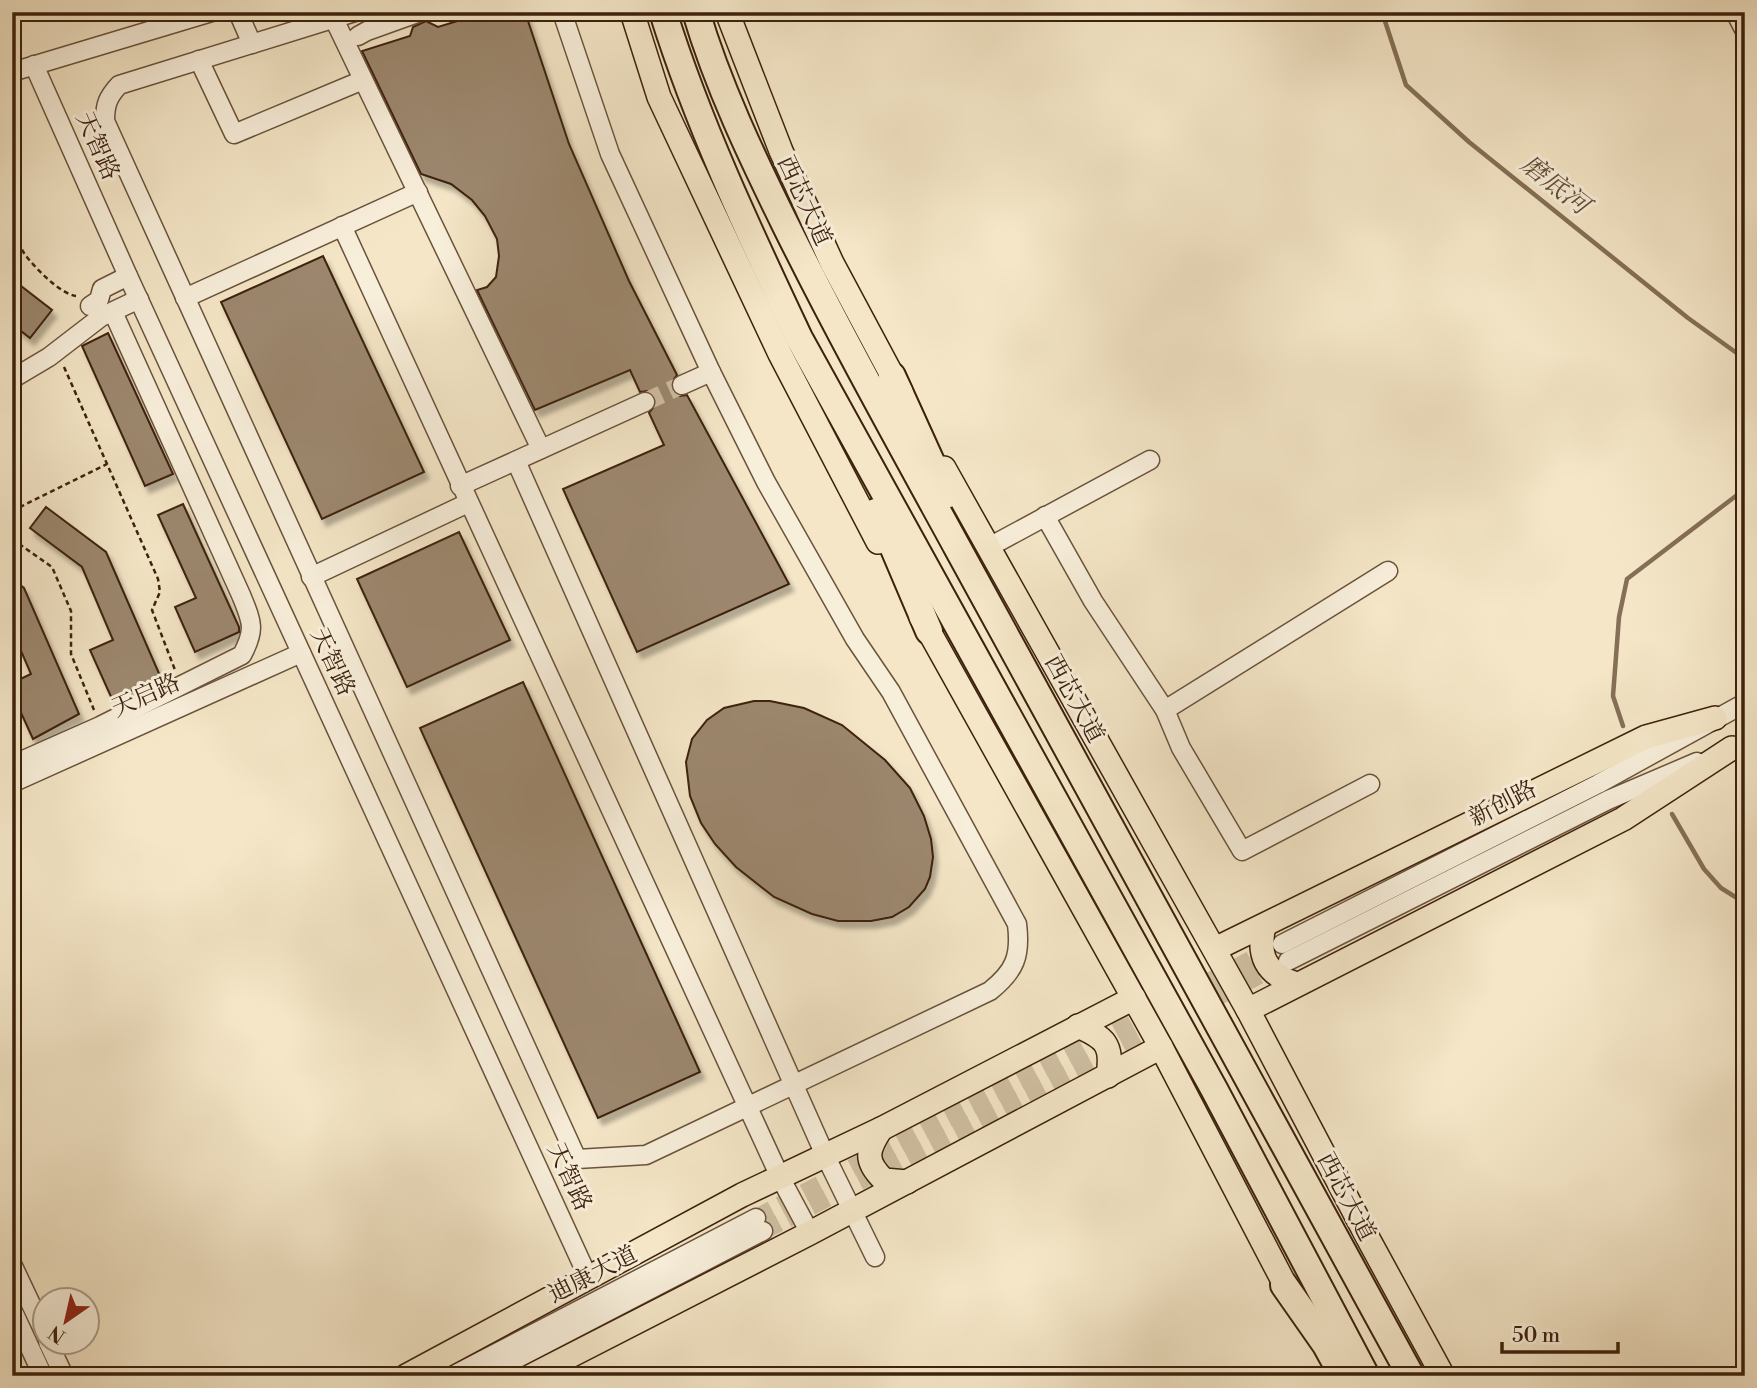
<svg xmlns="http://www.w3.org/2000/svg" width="1757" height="1388" font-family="'Libre Bodoni','Noto Serif SC',serif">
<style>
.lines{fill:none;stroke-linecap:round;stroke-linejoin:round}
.stream{stroke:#856f57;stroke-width:4.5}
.building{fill:#9c876e;stroke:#3c210d;stroke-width:2;filter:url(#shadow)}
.minor-tunnel{stroke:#cfbfa2;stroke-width:18;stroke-dasharray:18 9;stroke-linecap:butt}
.minor-casing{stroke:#6a523c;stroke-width:21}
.major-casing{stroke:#3c210d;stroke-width:26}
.highway-casing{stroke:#3c210d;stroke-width:30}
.path{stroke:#3c210d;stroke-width:2.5;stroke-dasharray:5 3.5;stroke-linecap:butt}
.minor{stroke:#f8efdb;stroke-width:18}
.major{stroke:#f4e6c7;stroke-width:23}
.highway{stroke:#f4e6c7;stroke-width:26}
.labels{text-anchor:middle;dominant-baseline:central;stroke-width:6;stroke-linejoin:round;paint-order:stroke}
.street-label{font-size:24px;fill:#3c210d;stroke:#f8efdb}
.water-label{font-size:26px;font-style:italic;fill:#664e38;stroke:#f8efdb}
</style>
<defs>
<filter id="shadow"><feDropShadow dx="4.5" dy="7" stdDeviation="2" flood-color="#0004"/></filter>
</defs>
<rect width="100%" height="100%" fill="#f4e6c7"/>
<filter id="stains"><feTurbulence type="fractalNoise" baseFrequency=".00286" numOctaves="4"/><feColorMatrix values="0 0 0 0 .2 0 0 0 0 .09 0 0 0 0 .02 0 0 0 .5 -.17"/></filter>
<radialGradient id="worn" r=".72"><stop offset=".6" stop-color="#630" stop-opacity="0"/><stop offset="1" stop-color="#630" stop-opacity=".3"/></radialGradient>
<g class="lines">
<g class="stream">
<polyline points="1382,12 1406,85 1469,142 1688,318 1745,359"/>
<polyline points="1623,726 1613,696 1619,617 1627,579 1745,489"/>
<polyline points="1672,814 1704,869 1721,888 1745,903"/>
</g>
</g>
<g class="building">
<polygon points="487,12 525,12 569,144 629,281 677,375 671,383 672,390 680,396 687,395 789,584 637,652 563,489 664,445 649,413 656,404 655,397 647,391 640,392 630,370 535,410 477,290 487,287 496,277 499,256 497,239 485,216 472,200 451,184 421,174 362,51 410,36 413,27 426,21 438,27"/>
<polygon points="323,256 424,472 322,519 221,302"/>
<polygon points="12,279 52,310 30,338 12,324"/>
<polygon points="108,333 173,474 145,486 82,346"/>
<polygon points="183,504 239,627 239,632 195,652 175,607 196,598 158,515"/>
<polygon points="46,507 106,552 161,678 112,699 90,650 113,640 82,567 30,528"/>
<polygon points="459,532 510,640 407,687 357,579"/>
<polygon points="12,579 24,588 79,714 33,739 12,693 12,683 31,674 12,630"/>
<polygon points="523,682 700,1072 598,1118 420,728"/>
<polygon points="754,701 770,701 804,708 842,725 885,760 910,788 924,816 931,839 933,857 930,877 925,889 909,907 892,917 871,921 838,921 812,914 774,897 736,867 715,844 701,823 690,796 686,762 692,739 707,720 724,708"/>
</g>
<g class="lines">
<g class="minor-tunnel">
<polyline points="645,402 682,385"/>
<polyline points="756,1218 1272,949"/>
<polyline points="763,1231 1279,965"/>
</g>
<defs>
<g id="minor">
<polyline points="238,12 252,44"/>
<path d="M 355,12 L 119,85 C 108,97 105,104 105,121 L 577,1159 L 646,1155 L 990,991 C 1015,971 1021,956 1017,924 L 891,692 L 855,639 L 766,482 L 711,372 L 610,154 L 562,12"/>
<polyline points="1735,12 1745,31"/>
<polyline points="334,19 541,449"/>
<polyline points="358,36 367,31 420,12"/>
<polyline points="199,60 234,134 363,80"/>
<polyline points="34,65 128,276 588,1277"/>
<polyline points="12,72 212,12"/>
<polyline points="342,226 780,1177 810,1233"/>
<polyline points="185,298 418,192"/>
<polyline points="90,306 99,300 102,289 128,276"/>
<polyline points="12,379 49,357 101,317 139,299"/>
<polyline points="682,385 711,372"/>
<polyline points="516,461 825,1155 875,1257"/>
<polyline points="460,486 645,402"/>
<polyline points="1045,516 1093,601 1165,710 1181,748 1242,851 1370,784"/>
<polyline points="989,547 1150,460"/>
<polyline points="311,577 468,503"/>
<polyline points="1165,710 1388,571"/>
<path d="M 12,765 L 100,726 L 242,655 C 256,629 252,622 241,595 L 113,312"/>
<polyline points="12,783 301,653"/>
<polyline points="1282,944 1598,784 1745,703"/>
<polyline points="1288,961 1608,800 1697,762"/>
<polyline points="12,1264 46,1336"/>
<polyline points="12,1309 43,1376"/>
<polyline points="48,1342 64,1376"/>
<polyline points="452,1376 756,1218"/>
<polyline points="483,1376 763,1231"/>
</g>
<g id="major">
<polyline points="632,12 659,97 780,354 878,542"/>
<polyline points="727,12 781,151 832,263 901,392"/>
<polyline points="944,468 1248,1010 1370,1242 1443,1376"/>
<polyline points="921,617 1161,1047 1293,1300"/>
<path d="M 1264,926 C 1257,956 1266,974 1296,984"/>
<polyline points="1215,949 1646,737 1715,718"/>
<polyline points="1248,1010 1623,819 1732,748"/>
<path d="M 1078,1026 C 1105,1038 1113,1044 1108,1076"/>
<path d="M 881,1129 C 867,1150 864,1161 884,1180 L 907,1182"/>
<polyline points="406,1376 742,1195 881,1129 1134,998"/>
<polyline points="531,1376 810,1233 1161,1047"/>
</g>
<g id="highway">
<path d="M 663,12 C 698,124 749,232 799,338 L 1214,1089 L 1366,1376"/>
<path d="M 696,12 C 718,86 752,157 786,226 C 840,335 899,441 957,547 C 1108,824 1262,1099 1411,1376"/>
<polyline points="892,376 946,495"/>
<polyline points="876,512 892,544 929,631"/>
<polyline points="1284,1285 1326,1345 1343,1376"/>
</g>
</defs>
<use href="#minor" class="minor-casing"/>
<use href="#major" class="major-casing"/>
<use href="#highway" class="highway-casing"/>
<g class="path">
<path d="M 12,226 C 16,235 19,245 24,253 C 33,266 60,294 76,296"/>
<polyline points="64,367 158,579 160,592 152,610 175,670"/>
<polyline points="12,511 107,464"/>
<polyline points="12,539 52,567 71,611 71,654 94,710"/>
<polyline points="12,726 20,742"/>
</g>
<use href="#minor" class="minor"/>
<use href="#major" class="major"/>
<use href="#highway" class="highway"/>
</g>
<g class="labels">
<g class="street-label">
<text transform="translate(97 146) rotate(66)">天智路</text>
<text transform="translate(804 201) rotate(65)">西芯大道</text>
<text transform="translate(332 662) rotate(65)">天智路</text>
<text transform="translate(146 696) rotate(-24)">天启路</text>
<text transform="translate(1074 699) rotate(61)">西芯大道</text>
<text transform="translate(1503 804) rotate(-27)">新创路</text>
<text transform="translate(569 1177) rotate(65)">天智路</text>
<text transform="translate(1346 1197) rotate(62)">西芯大道</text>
<text transform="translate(593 1275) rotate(-27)">迪康大道</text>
</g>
<g class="water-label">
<text transform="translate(1555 185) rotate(38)">磨底河</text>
</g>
</g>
<rect width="1757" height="1388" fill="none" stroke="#f4e6c7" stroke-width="42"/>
<rect x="14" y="14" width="1729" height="1360" fill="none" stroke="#3c210d" stroke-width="3.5"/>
<rect x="21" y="21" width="1715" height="1346" fill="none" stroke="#3c210d" stroke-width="2"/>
<g transform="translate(66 1321) rotate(214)"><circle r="33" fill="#f8efdb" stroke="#ad9d89" stroke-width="2"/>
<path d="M0-5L12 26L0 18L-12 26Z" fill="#8f2418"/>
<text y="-10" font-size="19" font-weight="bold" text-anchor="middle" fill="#3c210d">N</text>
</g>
<path d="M1502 1342v10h116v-10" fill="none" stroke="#3c210d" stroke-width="3.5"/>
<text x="1512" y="1342" font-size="21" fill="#3c210d" stroke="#f8efdb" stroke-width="5" paint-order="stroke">50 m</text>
<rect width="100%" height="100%" filter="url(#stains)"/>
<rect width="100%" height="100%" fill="url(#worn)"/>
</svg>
